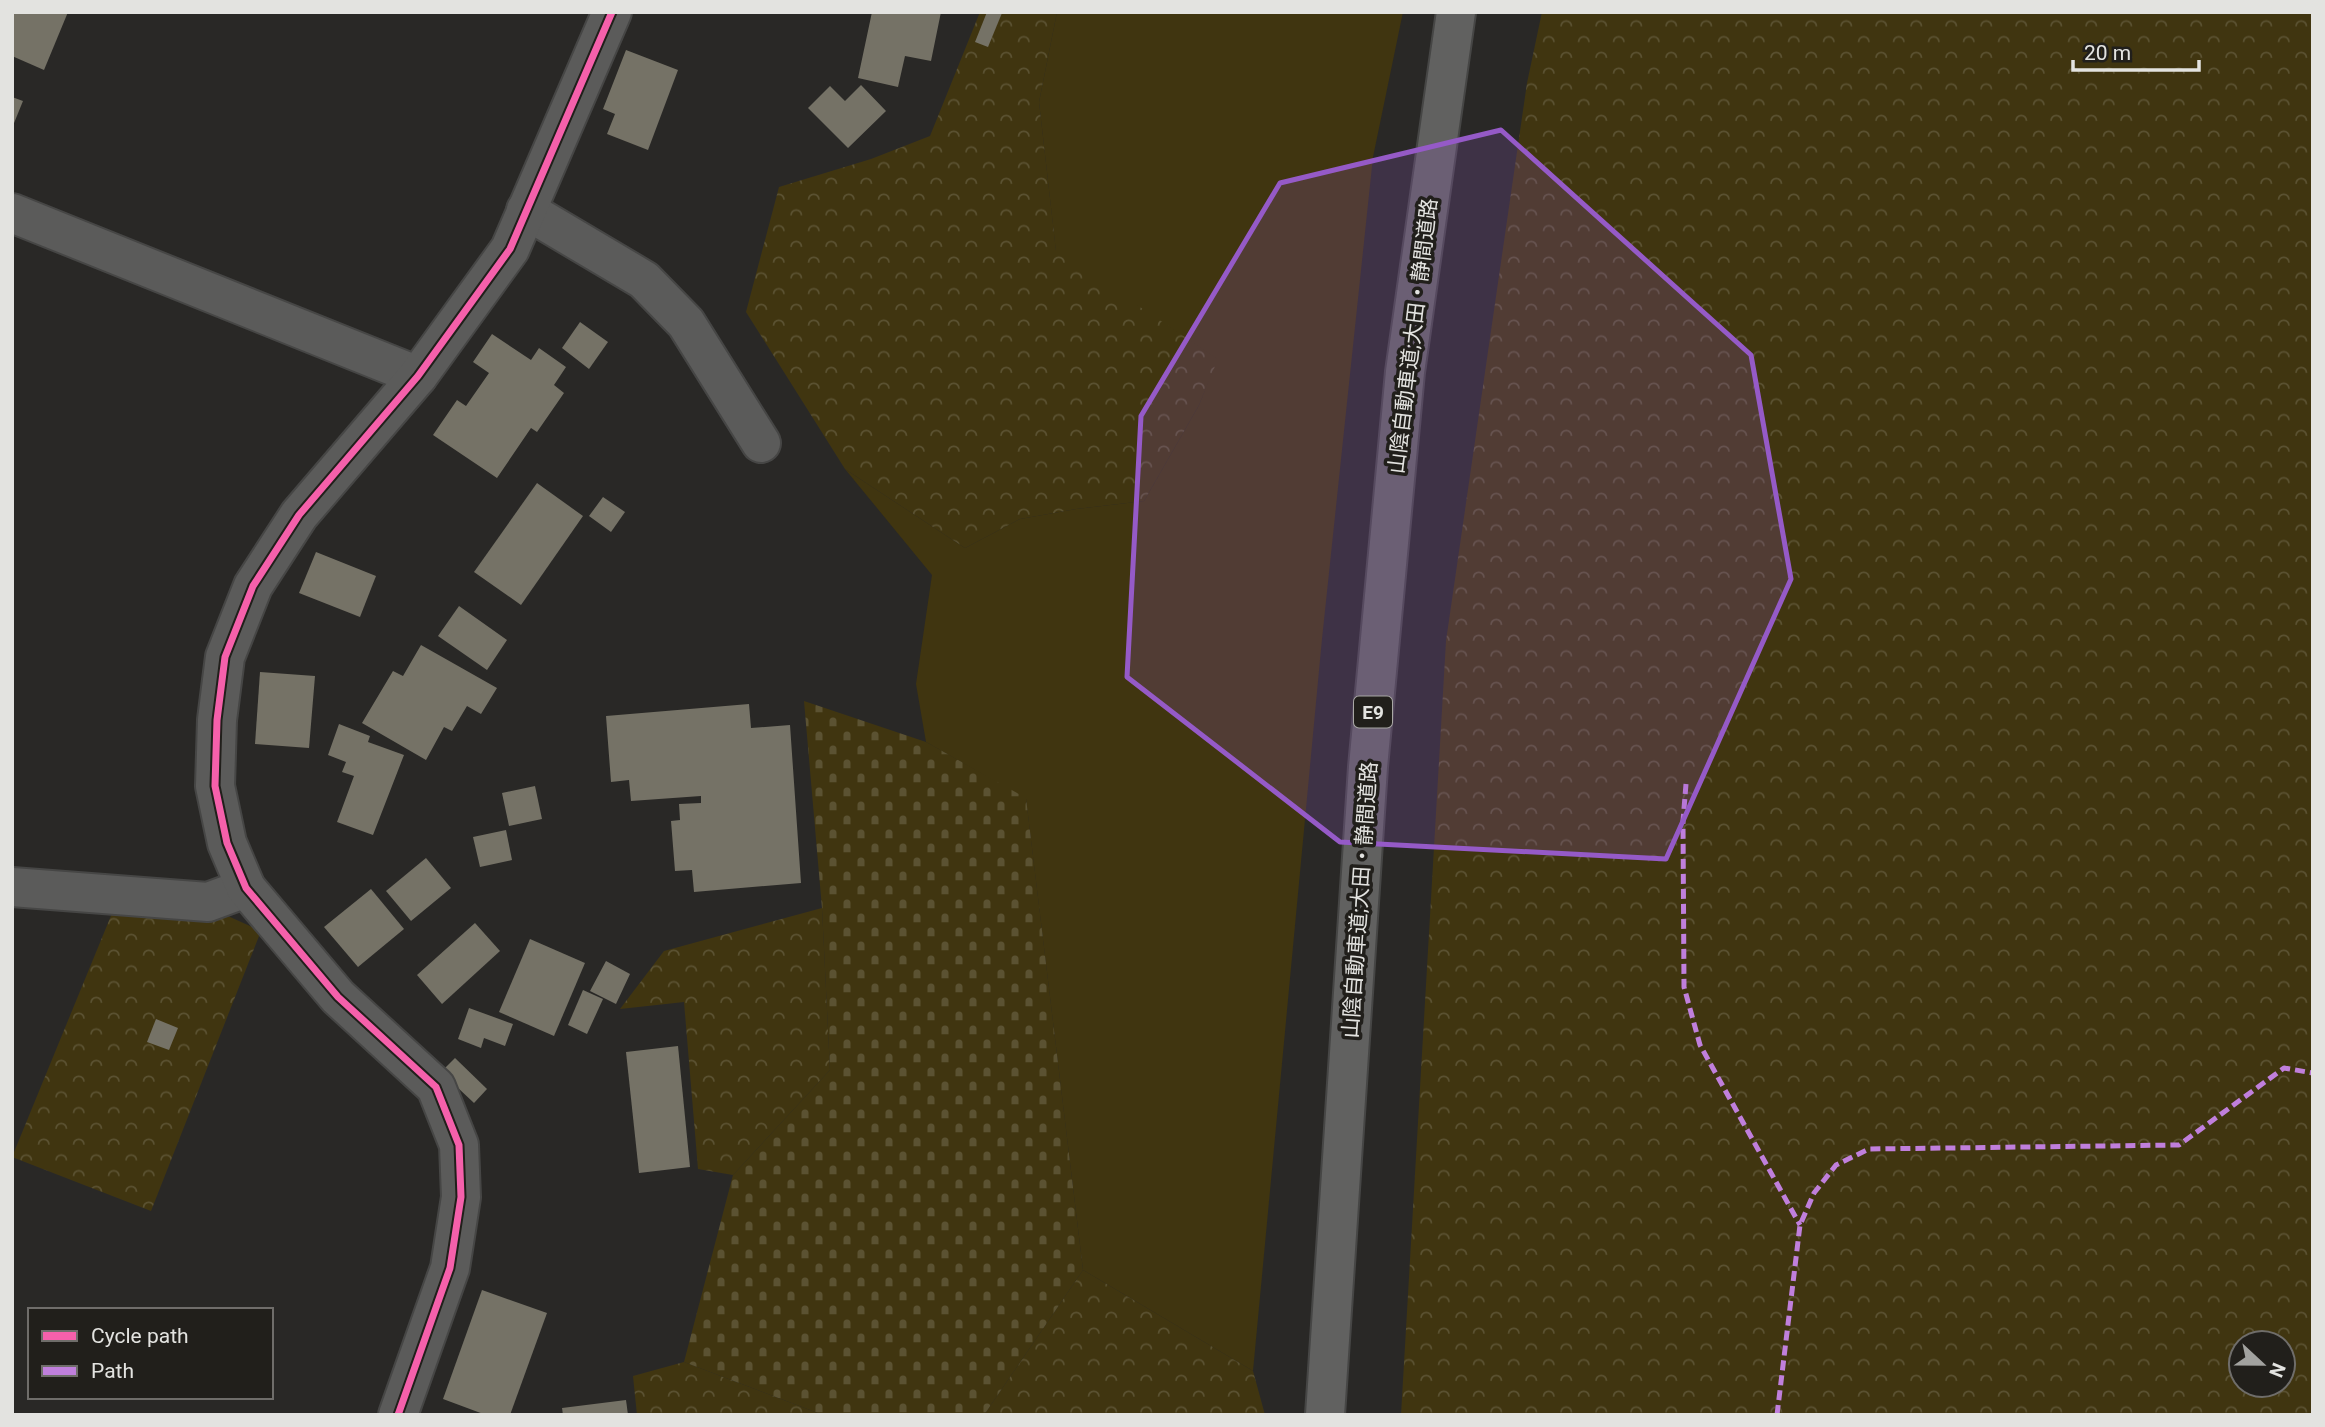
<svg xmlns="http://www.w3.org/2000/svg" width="2325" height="1427" font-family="Roboto,'Noto Sans JP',sans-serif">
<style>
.green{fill:#403510}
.forest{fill:url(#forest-crowns);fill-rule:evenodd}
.cemetery{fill:url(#cemetery-stones)}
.building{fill:#757266}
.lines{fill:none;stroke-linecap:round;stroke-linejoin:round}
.minor-casing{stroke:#464645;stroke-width:42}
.highway-casing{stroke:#464645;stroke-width:42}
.minor{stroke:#5b5b5a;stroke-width:38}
.highway{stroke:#616160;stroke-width:38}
.quiet{stroke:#c07fdc;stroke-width:5;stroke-dasharray:10 5;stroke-linecap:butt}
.cycleway-casing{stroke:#211f1b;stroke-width:11}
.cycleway{stroke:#f560ab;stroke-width:7}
.marked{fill:#955ac7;fill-opacity:0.2;stroke:#955ac7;stroke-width:5;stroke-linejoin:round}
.labels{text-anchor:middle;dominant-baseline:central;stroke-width:7;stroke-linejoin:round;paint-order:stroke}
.shield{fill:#211f1b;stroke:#a9a8a5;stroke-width:2}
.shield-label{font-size:19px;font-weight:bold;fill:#e3e3e0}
.street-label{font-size:21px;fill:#e3e3e0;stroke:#211f1b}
</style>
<defs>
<pattern id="forest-crowns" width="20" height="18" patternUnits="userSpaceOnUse" patternTransform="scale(1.75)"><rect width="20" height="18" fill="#403510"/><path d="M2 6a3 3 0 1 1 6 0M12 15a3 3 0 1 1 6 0" fill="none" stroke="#5b5232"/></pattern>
<pattern id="cemetery-stones" width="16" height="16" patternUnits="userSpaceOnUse" patternTransform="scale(1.75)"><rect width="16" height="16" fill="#403510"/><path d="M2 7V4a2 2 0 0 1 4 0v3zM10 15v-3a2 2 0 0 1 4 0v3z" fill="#5b5232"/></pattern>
</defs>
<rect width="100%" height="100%" fill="#292826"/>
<polygon class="green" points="1057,12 1403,12 1373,157 1322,639 1253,1371 1083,1270 1026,799 926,742 916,684 932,575 845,469 965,548 1020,519 1076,509 1144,501 1199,405 1217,359 1056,252 1039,102"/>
<g class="forest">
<polygon points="980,12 1057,12 1039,102 1056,251 1218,359 1199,405 1144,501 1076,509 1020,519 965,548 845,469 746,312 779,187 871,159 930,136"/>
<path d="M 1542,12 L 2313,12 L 2313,1415 L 1401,1415 L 1446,641 L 1527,83 ZM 2283,1343 L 2283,1385 L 2241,1385 L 2241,1343 Z"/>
<polygon points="115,906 230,917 261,931 151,1211 12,1157"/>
<polygon points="822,908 830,1070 733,1175 698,1169 684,1002 620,1009 664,951"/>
<polygon points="1083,1270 1253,1371 1265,1415 984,1415"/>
<polygon points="684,1362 823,1415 637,1415 633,1376"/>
</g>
<polygon class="cemetery" points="804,701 926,742 1026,798 1083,1270 984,1415 823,1415 684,1362 733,1175 830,1070 822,908"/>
<g class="building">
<polygon points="12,12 68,12 44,70 12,56"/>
<polygon points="872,12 941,12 931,61 905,56 898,87 858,78"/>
<polygon points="987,12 1002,13 988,47 975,42"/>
<polygon points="626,50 678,70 648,150 607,134 615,114 603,109"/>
<polygon points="861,85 886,111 848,148 808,108 830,86 845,101"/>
<polygon points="12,97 23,101 12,128"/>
<polygon points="580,322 608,342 589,369 562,348"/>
<polygon points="492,334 531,360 539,348 566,367 554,385 564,393 537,432 531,428 497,478 433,435 457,400 466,406 489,373 473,362"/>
<polygon points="537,483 583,516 521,605 474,572"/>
<polygon points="603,497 625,512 611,532 589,516"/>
<polygon points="316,552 376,576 360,617 299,593"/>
<polygon points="459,606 507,640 487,670 438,636"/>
<polygon points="421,645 497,688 481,714 467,706 452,731 444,727 426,760 362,723 393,671 403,676"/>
<polygon points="260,672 315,676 309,748 255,744"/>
<polygon points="749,704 751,728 790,725 801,883 694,892 692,870 675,871 671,821 680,820 679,804 701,803 701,796 631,801 629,780 611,782 606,716"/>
<polygon points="339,724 370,736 368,742 404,755 373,835 337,822 354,776 342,772 346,762 328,755"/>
<polygon points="535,786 542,819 509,826 502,793"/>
<polygon points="506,830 512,860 480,867 473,837"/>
<polygon points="426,858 451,888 411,921 386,891"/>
<polygon points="371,889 404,929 358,967 324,927"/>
<polygon points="475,923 500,951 442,1004 417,975"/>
<polygon points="530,939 585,963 554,1036 499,1012"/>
<polygon points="606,961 630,974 616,1004 590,991"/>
<polygon points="583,990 603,999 587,1034 568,1025"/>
<polygon points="469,1008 513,1024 505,1046 484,1038 481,1048 458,1039"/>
<polygon points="156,1019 178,1028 169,1050 147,1042"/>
<polygon points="678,1046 690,1167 639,1173 626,1052"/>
<polygon points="455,1058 487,1089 474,1103 441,1072"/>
<polygon points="482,1290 547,1313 510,1415 486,1415 443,1399"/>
<polygon points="626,1400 628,1415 563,1415 562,1408"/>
</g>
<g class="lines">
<defs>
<g id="minor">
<polyline points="526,210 644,280 686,323 761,443"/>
<polyline points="12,213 418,376"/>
<polyline points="12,887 208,902 246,888"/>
<polyline points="398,1415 450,1268 461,1197 459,1145 436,1087 338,997 246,888 227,843 215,786 217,720 225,657 253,586 299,515 418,376 510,249 612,12"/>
</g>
<polyline id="highway" points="1325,1415 1368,767 1405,372 1456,12"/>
</defs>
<use href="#minor" class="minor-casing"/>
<use href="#highway" class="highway-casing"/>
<use href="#minor" class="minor"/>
<use href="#highway" class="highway"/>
<g class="quiet">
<polyline points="1686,784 1683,821 1684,987 1700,1045 1800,1225"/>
<polyline points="1777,1415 1800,1225 1814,1193 1836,1165 1869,1149 2179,1145 2284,1068 2313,1073"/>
</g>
<defs>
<polyline id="cycleway" points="398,1415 450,1268 461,1197 459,1145 436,1087 338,997 246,888 227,843 215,786 217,720 225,657 253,586 299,515 418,376 510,249 612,12"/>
</defs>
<use href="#cycleway" class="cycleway-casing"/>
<use href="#cycleway" class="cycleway"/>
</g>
<path class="marked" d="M 1501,130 L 1751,355 L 1791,579 L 1666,859 L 1340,842 L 1127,677 L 1141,416 L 1280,183 Z"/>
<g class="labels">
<rect class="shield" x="1354" y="696.5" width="38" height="31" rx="5"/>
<g class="shield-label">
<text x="1373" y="712">E9</text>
</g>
<g class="street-label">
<text transform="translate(1413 336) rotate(-83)">山陰自動車道;大田・静間道路</text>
<text transform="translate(1360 900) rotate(-86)">山陰自動車道;大田・静間道路</text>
</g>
</g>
<rect width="2325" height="1427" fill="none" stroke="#e3e3e0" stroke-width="28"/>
<rect x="28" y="1308" width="245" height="91" fill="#211f1b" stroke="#6f6d6a" stroke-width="2"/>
<rect x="42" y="1331" width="35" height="10" fill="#f560ab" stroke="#6f6d6a" stroke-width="2"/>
<text x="91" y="1343" font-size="21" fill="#e3e3e0">Cycle path</text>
<rect x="42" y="1366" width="35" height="10" fill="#c07fdc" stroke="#6f6d6a" stroke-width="2"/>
<text x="91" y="1378" font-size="21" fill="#e3e3e0">Path</text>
<g transform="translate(2262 1364) rotate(112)"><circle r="33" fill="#211f1b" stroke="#6f6d6a" stroke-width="2"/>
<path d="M0-5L12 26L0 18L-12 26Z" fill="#a2a29f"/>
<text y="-10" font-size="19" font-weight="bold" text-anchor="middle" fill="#e3e3e0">N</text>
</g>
<path d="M2073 60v10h126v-10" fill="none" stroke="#e3e3e0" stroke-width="3.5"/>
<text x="2084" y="60" font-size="21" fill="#e3e3e0" stroke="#211f1b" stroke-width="5" paint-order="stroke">20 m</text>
</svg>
